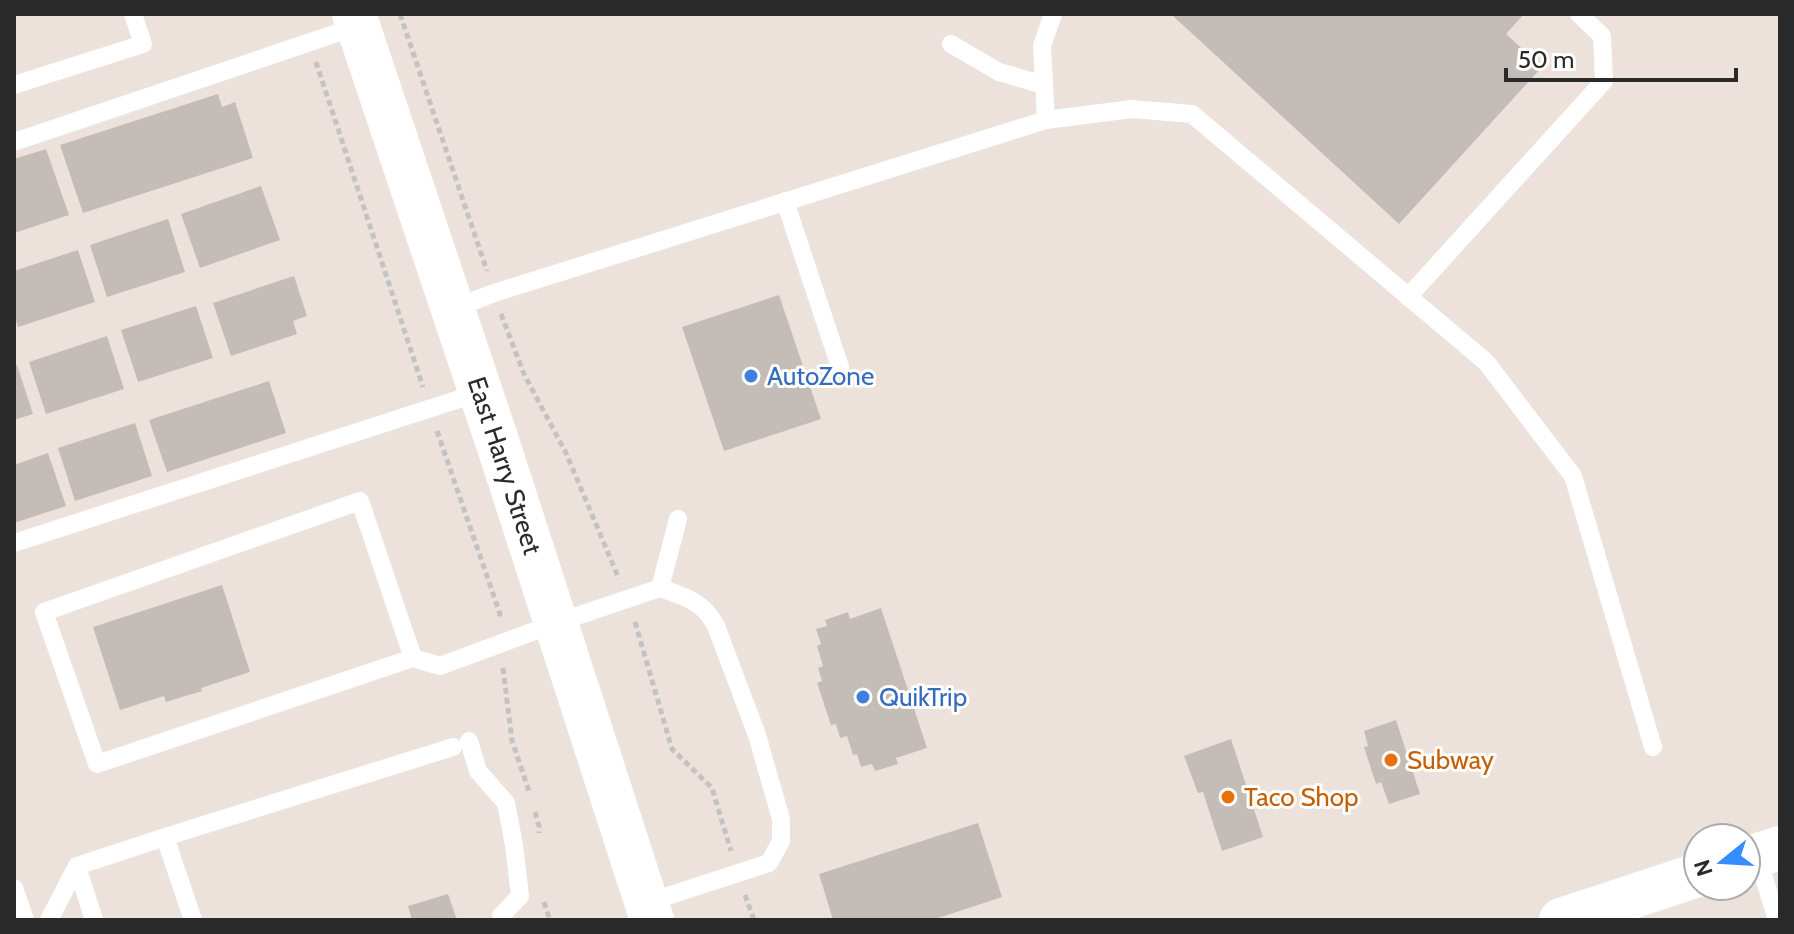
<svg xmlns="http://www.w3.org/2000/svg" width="1794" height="934" font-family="Cabin,sans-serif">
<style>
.building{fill:#c4bdb7}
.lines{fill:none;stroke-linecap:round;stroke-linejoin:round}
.path{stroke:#c3c3c3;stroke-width:5;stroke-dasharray:6 4;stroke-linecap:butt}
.service{stroke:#fff;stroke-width:18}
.secondary{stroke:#fff;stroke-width:44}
.shop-dot{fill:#3f7fe0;stroke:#fff;stroke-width:3}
.food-dot{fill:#e8710a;stroke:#fff;stroke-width:3}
.labels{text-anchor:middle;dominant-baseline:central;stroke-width:6;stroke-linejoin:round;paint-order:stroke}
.shop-label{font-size:26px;fill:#366cbe;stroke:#fff;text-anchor:start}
.street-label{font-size:26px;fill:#2a2a2a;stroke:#fff}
.food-label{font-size:26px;fill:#c56008;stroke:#fff;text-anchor:start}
</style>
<rect width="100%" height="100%" fill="#ede1db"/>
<g class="building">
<polygon points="1175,14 1524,14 1506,34 1542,67 1399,224 1173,16"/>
<polygon points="218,94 222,107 235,102 253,158 83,213 60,145"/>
<polygon points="46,149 69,215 14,233 14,159"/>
<polygon points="261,186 280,240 200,268 181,214"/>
<polygon points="168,219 185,272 107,297 90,245"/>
<polygon points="78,250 95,302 18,327 14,315 14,271"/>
<polygon points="294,276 307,316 293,321 297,334 231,356 213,303"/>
<polygon points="779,295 821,419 724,451 682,327"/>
<polygon points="196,306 213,358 138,382 121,330"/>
<polygon points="107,336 124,389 46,414 29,362"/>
<polygon points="17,365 33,414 14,420 14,366"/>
<polygon points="269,381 286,433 167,472 149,420"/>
<polygon points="135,423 152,476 75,501 58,448"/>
<polygon points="48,453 66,506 14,523 14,465"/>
<polygon points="222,585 250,672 201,688 202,691 166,702 164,696 120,710 93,627"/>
<polygon points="881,608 927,748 896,758 898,764 875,771 872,764 861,767 857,754 853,755 847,736 840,738 836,724 831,725 817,683 822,681 818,668 823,666 817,646 821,644 816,629 827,626 825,620 848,612 850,619"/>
<polygon points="1396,720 1420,794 1389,804 1381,782 1376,784 1364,747 1368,746 1364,731"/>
<polygon points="1231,739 1263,837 1222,851 1203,792 1198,793 1184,756"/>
<polygon points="978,823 1002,897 932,920 833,920 819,874"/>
<polygon points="448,894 457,920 412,920 408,906"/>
</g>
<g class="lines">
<g class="path">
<polyline points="400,14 487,271"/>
<polyline points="316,62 423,387"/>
<polyline points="501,314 524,374 566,453 619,579"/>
<polyline points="437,431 500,614 499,618"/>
<polyline points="635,622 672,749 712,788 731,851"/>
<polyline points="503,668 512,741 529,791"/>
<polyline points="535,812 539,826 539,833"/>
<polyline points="745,895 754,920"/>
<polyline points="544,902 550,920"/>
</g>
<g class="service">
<polyline points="951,44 999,72 1044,85"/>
<polyline points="14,85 143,44 133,14"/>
<polyline points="1046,120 1042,46 1053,14"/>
<polyline points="14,142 358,26"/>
<polyline points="785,201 840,367"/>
<polyline points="1408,297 1604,81 1602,36 1579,14"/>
<polyline points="453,309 494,293 1046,120 1132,109 1192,114 1486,362 1573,476 1653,747"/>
<polyline points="14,543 481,392"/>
<polyline points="413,658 97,764 44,612 360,501 413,658 440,666 556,623 660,588 678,519"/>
<polyline points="469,741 478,771 506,803 514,845 520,896 501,916"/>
<polyline points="1757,855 1777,920"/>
<polyline points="77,866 94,920"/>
<polyline points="14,888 25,920"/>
<path d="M 646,903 L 769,863 L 781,841 L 781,819 L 757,735 L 716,626 C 703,601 685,597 660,588"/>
<polyline points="49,920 77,866 165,837"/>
<polyline points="193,920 165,837 453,747"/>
</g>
<g class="secondary">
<path id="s1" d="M 354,14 L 498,444 L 652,920"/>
<polyline points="1746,859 1780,848"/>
<polyline points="1561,920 1698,875"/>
</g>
</g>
<g class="shop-dot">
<circle cx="751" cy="376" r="8"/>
<circle cx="863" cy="697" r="8"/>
</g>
<g class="food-dot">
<circle cx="1391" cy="760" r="8"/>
<circle cx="1228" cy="797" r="8"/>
</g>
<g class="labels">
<g class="shop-label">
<text x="767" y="376">AutoZone</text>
<text x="879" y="697">QuikTrip</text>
</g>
<g class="street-label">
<text stroke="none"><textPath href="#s1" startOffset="476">East Harry Street</textPath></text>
</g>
<g class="food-label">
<text x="1407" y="760">Subway</text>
<text x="1244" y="797">Taco Shop</text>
</g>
</g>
<rect width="1794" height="934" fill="none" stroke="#2a2a2a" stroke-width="32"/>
<g transform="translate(1722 862) rotate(252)"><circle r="38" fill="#ffffff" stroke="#aaaaaa" stroke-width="2"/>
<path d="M0-6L14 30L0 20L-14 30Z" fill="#368dff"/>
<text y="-12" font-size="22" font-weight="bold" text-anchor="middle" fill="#2a2a2a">N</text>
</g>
<path d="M1506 68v12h230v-12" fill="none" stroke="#2a2a2a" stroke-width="4"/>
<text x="1518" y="68" font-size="24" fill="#2a2a2a" stroke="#ffffff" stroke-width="6" paint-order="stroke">50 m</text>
</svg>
